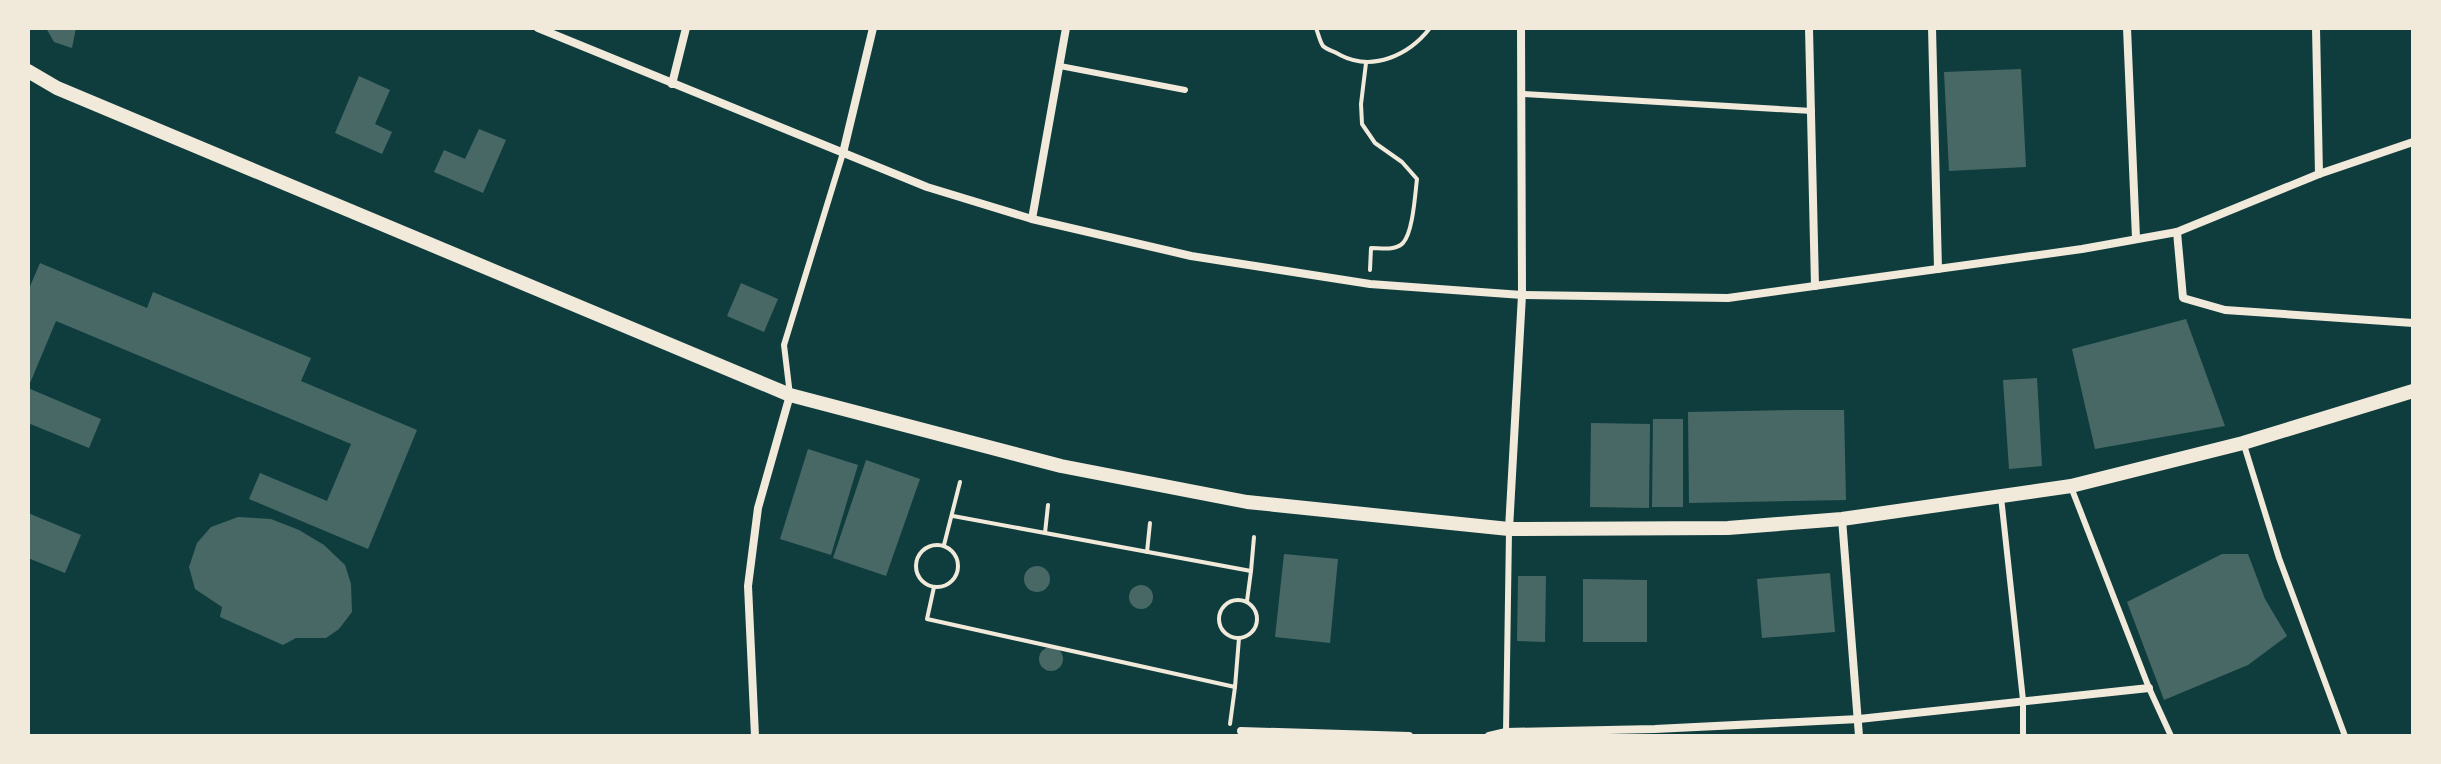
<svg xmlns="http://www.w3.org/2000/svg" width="2441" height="764" font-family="'Roboto Condensed',sans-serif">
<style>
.building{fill:#486865}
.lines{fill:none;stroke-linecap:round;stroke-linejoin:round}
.path{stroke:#f1e9da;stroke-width:4}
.service{stroke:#f1e9da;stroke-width:6}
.minor{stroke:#f1e9da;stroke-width:8}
.tertiary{stroke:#f1e9da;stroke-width:14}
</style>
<rect width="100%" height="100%" fill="#0f3d3e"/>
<g class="building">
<polygon points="46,28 76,28 72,48 54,42"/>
<polygon points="2021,69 2026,167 1949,171 1944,72"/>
<polygon points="359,76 390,90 375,124 392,132 382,154 335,133"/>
<polygon points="479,129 506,140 483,193 434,172 444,150 465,159"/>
<polygon points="40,263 147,308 153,292 311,358 301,381 417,430 368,549 249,499 260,473 327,501 351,444 56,321 28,388 28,291"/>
<polygon points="741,283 778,299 764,332 727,316"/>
<polygon points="2186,319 2225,426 2095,449 2072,349"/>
<polygon points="2037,378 2042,466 2009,469 2003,380"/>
<polygon points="28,388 101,419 89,448 28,423"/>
<polygon points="1795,410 1844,410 1846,500 1689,503 1688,412"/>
<polygon points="1653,419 1683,419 1683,507 1652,507"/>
<polygon points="1591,423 1650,424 1649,508 1590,507"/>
<polygon points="808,449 858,465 831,555 780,539"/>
<polygon points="866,460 920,479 886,576 833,558"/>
<polygon points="28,513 81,535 65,573 28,558"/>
<polygon points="238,517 271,519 299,530 324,545 345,565 351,584 352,612 339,629 326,638 296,638 283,645 220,617 222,607 195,589 189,567 197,543 211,527"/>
<polygon points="1284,554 1338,559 1330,643 1275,637"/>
<polygon points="2222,554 2248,554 2265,599 2287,636 2248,665 2164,700 2127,602"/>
<circle cx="1037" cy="579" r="13"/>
<polygon points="1830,573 1835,632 1762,638 1757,579"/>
<polygon points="1518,576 1546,576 1545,642 1517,641"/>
<polygon points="1583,579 1647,580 1647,642 1583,642"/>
<circle cx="1141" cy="597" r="12"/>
<circle cx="1051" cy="659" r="12"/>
</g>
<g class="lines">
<g class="path">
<path d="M 1316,28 C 1318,33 1320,42 1323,46 C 1327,50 1336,52 1340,55 C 1373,72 1409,55 1430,28"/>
<path d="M 1366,63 L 1361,104 L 1362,124 L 1375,143 L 1402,162 L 1417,179 C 1415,195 1413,232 1403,243 C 1395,251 1381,248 1371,248 L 1370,270"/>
<polyline points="953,516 1251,571 1247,601"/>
<polyline points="1045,533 1048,505"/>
<circle cx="937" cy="566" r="21"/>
<polyline points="944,545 960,482"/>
<polyline points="1147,552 1150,523"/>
<polyline points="1251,571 1254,537"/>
<polyline points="934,587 927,619 1235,687 1239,638"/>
<circle cx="1238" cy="619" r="19"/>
<polyline points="1230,724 1235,687"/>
</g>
<g class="service">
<polyline points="1060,66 1185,90"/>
<polyline points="1522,94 1812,111"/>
<polyline points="790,395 784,345 843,153"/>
<polyline points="2244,445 2279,558 2345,736"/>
<polyline points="2071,487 2149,688 2171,736"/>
<polyline points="2001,497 2023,700 2023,736"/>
<polyline points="1506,732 1509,531"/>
</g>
<g class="minor">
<polyline points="538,28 927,187 1032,219 1191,256 1370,284 1522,295 1728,298 2082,249 2177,232 2319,174 2413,142"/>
<polyline points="1809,28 1815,286"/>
<polyline points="1932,28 1938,269"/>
<polyline points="2127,28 2136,238"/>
<polyline points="2316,28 2319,174"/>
<polyline points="672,84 686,28"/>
<polyline points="843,153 873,28"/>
<polyline points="1032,219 1066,28"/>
<polyline points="2177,232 2183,298 2225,310 2413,323"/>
<polyline points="1842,519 1859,736"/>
<polyline points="1509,529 1522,295 1521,28"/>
<polyline points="1241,731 1409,736"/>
<polyline points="755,736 748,586 758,508 790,395"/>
<polyline points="1489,736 1506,732 1655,729 1859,719 2149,688"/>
</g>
<polyline class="tertiary" points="28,71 57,88 790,395 1061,466 1247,502 1509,529 1728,528 1842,519 2071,486 2243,443 2413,391"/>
</g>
<rect width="2441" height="764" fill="none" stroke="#f1e9da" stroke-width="60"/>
</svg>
